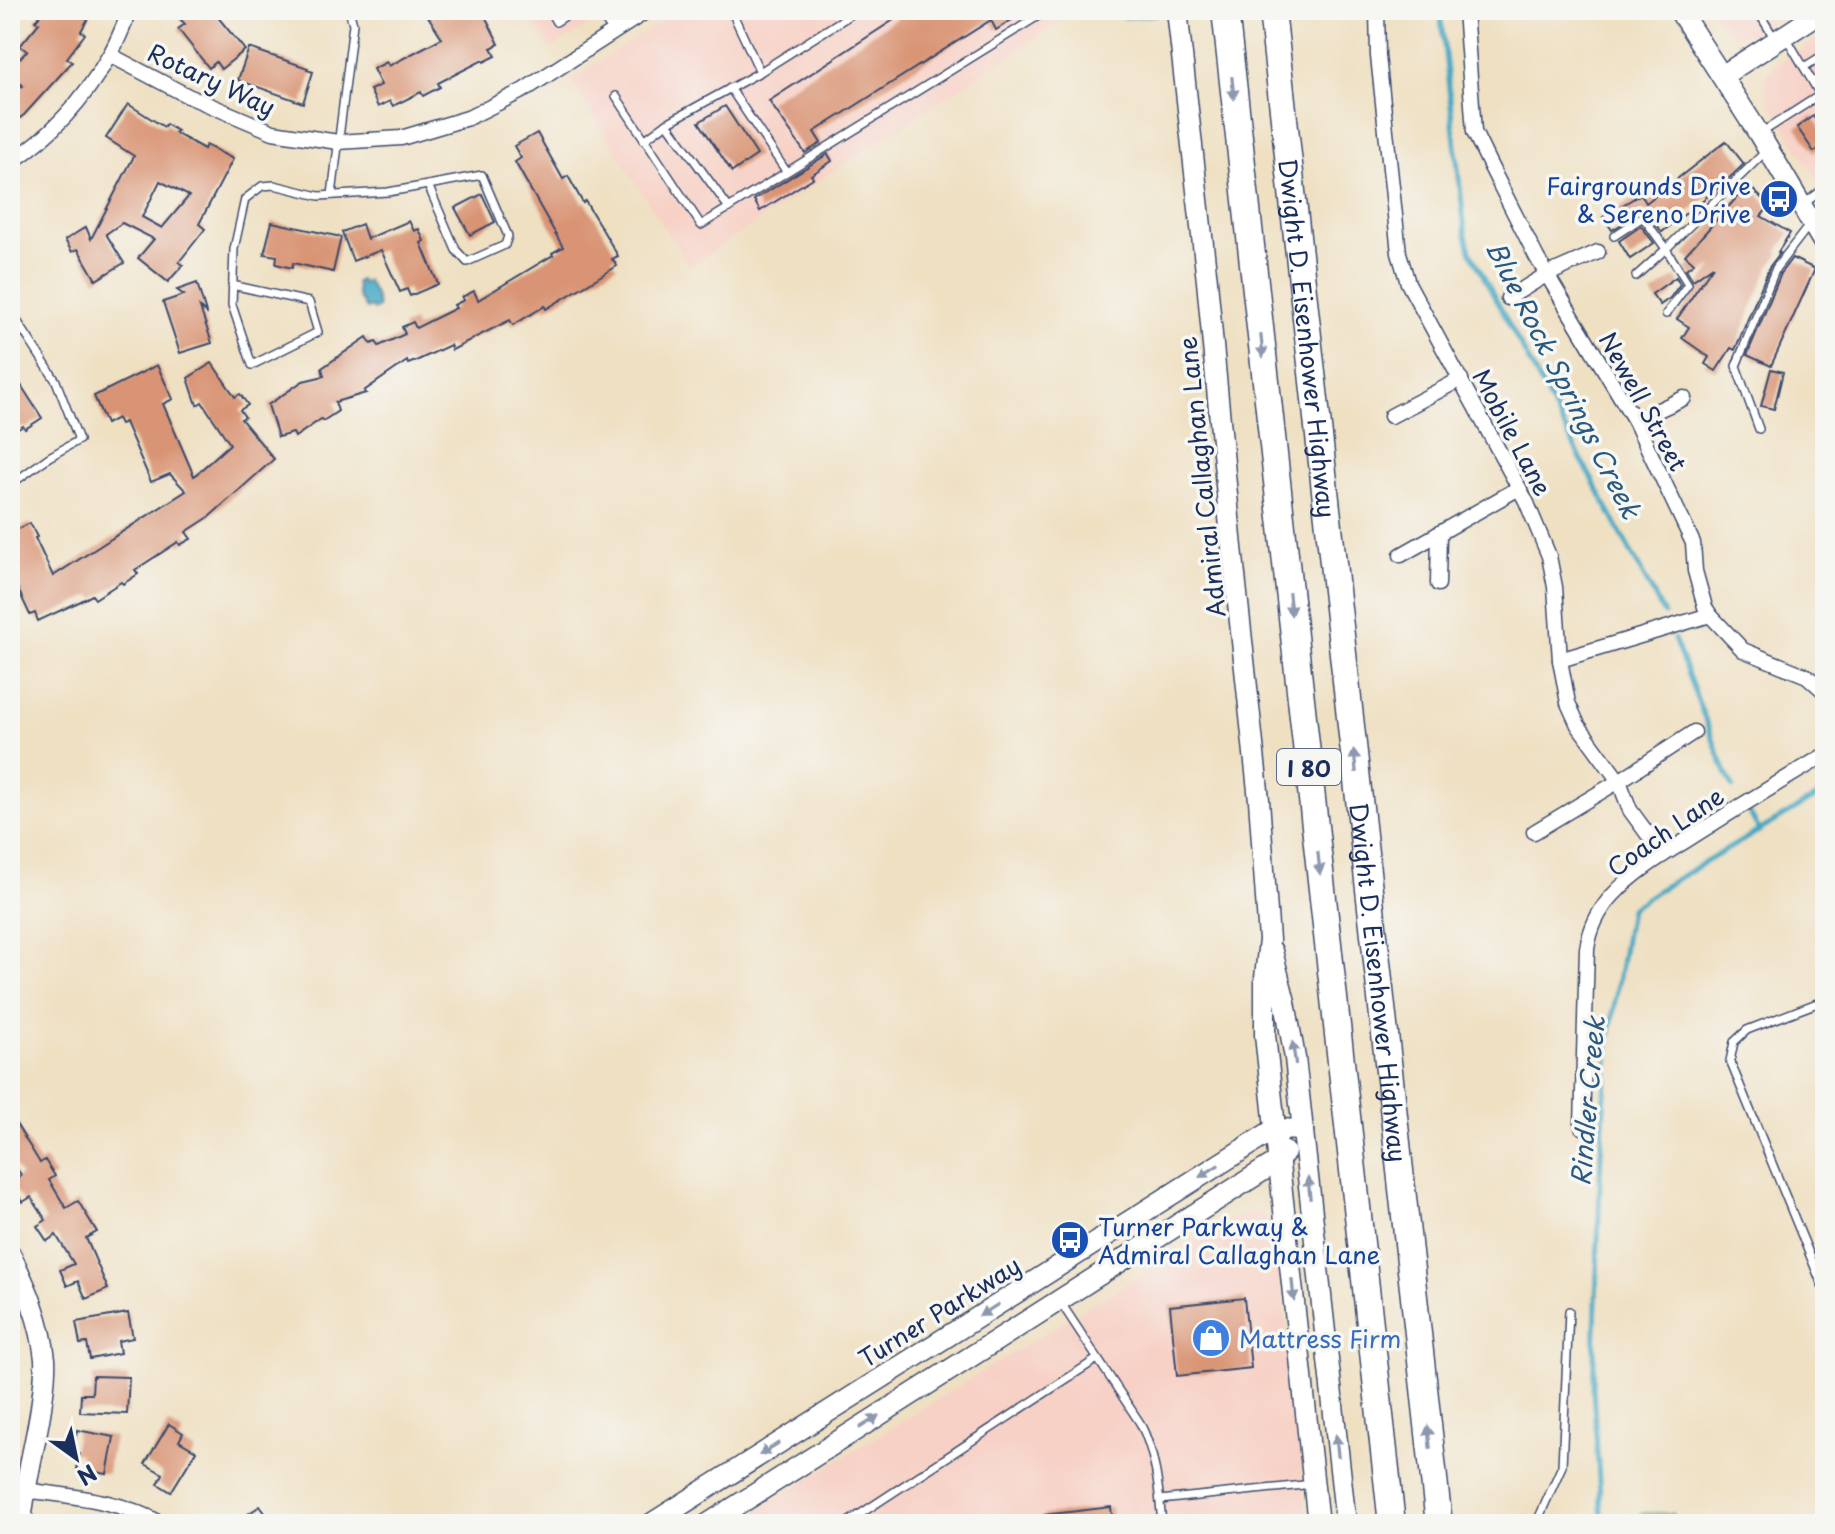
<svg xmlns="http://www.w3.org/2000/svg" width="1835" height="1534" font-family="'Playpen Sans',sans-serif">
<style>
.built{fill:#f7d1c6}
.green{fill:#98d488;stroke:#5a8273;stroke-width:2}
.water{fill:#42a7c2;stroke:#2e6b90;stroke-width:2}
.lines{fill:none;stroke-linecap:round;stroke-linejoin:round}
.stream{stroke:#42a7c2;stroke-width:5}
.building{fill:#d99474;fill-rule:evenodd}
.lane-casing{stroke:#3b4a6d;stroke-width:10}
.street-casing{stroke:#3b4a6d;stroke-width:17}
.secondary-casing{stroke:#3b4a6d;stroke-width:23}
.highway-casing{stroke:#3b4a6d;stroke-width:29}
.lane{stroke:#fff;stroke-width:7}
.street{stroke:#fff;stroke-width:14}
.secondary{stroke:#fff;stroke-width:20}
.highway{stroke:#fff;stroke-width:26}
.oneway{fill:#8d97ae}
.labels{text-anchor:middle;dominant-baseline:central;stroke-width:7;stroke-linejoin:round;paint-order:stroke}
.shield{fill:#f6f6f2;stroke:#5d6b8a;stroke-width:2}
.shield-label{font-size:22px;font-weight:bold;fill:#1b2f5e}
.street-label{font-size:24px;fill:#1b2f5e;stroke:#f6f6f2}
.transit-label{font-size:24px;fill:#164399;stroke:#f6f6f2;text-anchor:end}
.shop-label{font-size:24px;fill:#366cbe;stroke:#f6f6f2;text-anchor:start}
.water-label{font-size:26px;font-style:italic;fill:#295981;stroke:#f6f6f2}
</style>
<rect width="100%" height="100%" fill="#f6f6f2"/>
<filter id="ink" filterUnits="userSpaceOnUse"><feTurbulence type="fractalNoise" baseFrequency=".0125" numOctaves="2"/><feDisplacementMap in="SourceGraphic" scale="16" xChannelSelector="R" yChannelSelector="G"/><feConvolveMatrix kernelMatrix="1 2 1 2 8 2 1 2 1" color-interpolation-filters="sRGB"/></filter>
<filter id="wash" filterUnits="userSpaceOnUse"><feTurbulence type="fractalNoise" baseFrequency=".006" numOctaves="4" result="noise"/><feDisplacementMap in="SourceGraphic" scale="32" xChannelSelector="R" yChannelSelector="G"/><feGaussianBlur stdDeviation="1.8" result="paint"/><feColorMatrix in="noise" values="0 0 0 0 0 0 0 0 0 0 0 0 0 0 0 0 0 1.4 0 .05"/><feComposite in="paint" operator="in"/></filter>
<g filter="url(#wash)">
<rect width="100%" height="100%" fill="#efe0c2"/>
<g class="built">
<polygon points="527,10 612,10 551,49"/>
<polygon points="679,10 1078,10 689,267 571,80"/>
<polygon points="1712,10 1787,10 1789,13 1751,34 1736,35 1727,30"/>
<polygon points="1825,35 1825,192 1767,99 1764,88 1765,77 1776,64"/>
<polygon points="1251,1212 1266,1217 1277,1240 1308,1524 738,1524 775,1499 1226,1222"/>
</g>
<polygon class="green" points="1643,1513 1673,1513 1676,1524 1629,1524"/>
<polygon class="water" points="360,280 362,283 367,281 375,295 378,307 373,310 372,307 366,309 358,296 356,282"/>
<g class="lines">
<g class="stream">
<polyline points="1115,10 1125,17 1157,14"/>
<polyline points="1440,10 1465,231 1470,251 1664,614"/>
<polyline points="1674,639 1726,773 1733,787"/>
<polyline points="1748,811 1760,831"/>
<polyline points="1602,1524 1593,1390 1601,1153 1609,1038 1630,909 1658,890 1825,792"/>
</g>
</g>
<g id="blocks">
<g class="building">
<polygon points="44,10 93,10 81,31 85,34 67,58 72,62 24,115 10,125 10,95 23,86 10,74 10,69 27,51 20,46 39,23 35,21"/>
<polygon points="191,10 212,10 245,50 221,69 216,62 209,68 178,29 185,24 180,19"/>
<polygon points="424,10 482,10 499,44 491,48 496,56 484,62 483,60 438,83 440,87 423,96 421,92 393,106 390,101 378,107 370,90 381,85 373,69 387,62 389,66 442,38"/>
<polygon points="909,10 1027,10 996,30 991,20 814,132 821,143 805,153 769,101"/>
<polygon points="249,48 308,68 307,70 313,72 303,103 238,80"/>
<path d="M 128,104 L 164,127 L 166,124 L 177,131 L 175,133 L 204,149 L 206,145 L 233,159 L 199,224 L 205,229 L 179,262 L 183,265 L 168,282 L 138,258 L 154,239 L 122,223 L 106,234 L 124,263 L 96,280 L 78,249 L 72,252 L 65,240 L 86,227 L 91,239 L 134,156 L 106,138 ZM 160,181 L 189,196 L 162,228 L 142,217 Z"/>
<polygon points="725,106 757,155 732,172 699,122"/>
<polygon points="1813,116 1825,135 1825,145 1814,152 1797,127"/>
<polygon points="537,133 563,179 568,176 583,203 585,201 602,229 618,256 612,259 617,266 546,309 545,306 513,325 510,320 464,343 464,344 452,350 450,345 416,361 408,364 407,361 364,391 366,393 335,402 338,411 323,421 321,419 295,437 293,433 278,437 268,405 303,381 324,376 322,368 367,337 371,344 376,342 379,346 405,334 402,327 413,322 416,328 456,308 454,305 464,300 462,297 474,291 478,300 553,255 552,253 563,247 515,162 521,158 514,146"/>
<polygon points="1726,141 1744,164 1723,184 1662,232 1648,213 1643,211 1612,230 1603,217 1641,194 1646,203"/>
<polygon points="828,154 832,161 811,175 813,178 760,211 754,200"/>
<polygon points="1748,185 1770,206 1761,216 1790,233 1778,252 1780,253 1770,266 1735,350 1731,348 1716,371 1705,364 1709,357 1682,338 1689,327 1677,319 1713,266 1693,280 1686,269 1694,263 1685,255"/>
<polygon points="482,194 495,222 470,235 455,208"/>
<polygon points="409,221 414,231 419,229 424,241 421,243 438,284 410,296 407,289 400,292 381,250 353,261 342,232 362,224 367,239"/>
<polygon points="272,222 341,237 333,272 293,263 292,268 276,264 277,256 264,254"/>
<polygon points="1641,226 1654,243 1630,259 1619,241"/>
<polygon points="1792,258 1815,269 1771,366 1747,355 1782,271"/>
<polygon points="1676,277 1680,284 1670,298 1660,305 1652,294"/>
<polygon points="197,283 206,313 200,308 212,343 180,353 163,302 184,295 177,290"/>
<polygon points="212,363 235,397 240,394 248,405 240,410 245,417 241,419 274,459 209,517 186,532 191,539 180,545 178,542 135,570 138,574 123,584 121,582 95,599 92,595 81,601 38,621 35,613 30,615 17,587 15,589 10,579 10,533 30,523 37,537 35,538 53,576 186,491 170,474 151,482 125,422 120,424 117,418 106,424 94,396 157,365 173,399 163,404 194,476 230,444 202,402 197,405 188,378"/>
<polygon points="10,368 42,418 25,429 23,426 10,434"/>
<polygon points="1771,369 1783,372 1774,409 1761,406"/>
<polygon points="10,1114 40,1163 45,1160 55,1176 49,1180 66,1208 78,1201 97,1232 86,1238 108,1289 86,1299 78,1281 67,1286 60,1270 74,1264 56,1235 47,1241 37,1226 46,1220 31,1197 23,1202 10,1183 21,1175 10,1157"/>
<polygon points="1244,1298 1251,1368 1177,1376 1170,1306"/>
<polygon points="128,1313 133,1338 118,1341 120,1353 90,1359 87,1343 80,1344 76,1322"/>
<polygon points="93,1376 129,1377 127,1414 80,1412 81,1394 92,1394"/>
<polygon points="169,1424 183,1433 179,1441 196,1451 171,1492 158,1484 163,1474 145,1464"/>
<polygon points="77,1430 114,1437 107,1474 77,1469 80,1454 73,1453"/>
<polygon points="260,1506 273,1524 233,1524"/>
<polygon points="1111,1507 1113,1524 1045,1524 1044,1515"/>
</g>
</g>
</g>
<g filter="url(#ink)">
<use href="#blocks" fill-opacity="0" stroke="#3b4a6d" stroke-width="2"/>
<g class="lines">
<defs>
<g id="lane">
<polyline points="549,10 556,22 574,10"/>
<polyline points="598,10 613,32"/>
<polyline points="731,10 760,72"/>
<polyline points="1757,10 1775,39"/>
<polyline points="1786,37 1825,103"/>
<polyline points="1804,67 1825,54"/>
<polyline points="730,88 786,171"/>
<polyline points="616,96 701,225 1048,10"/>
<polyline points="667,123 760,72 858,10"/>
<polyline points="1761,133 1820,95"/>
<polyline points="644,140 667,123 729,208"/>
<polygon points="482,175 508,236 505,245 467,262 456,250 428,185"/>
<polyline points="332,195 353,24 349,10"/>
<polyline points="1805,203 1825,188"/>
<polyline points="1614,236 1643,217 1666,249 1636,276"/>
<polyline points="232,285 309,302 318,332 252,365 232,305 234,249 245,199 262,186 274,185 319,196 388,192 428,185"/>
<polyline points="10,310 56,381 79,440 49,457 10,485"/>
<polyline points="1666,314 1688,284 1666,249 1766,151"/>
<polyline points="1759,429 1736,366 1776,268 1810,224"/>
<polyline points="1825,1000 1747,1030 1734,1042 1730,1061 1825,1292"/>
<path d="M 1061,1303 L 1140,1423 C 1156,1454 1159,1490 1162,1524"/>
<polyline points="1160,1500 1313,1484"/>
<polyline points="845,1524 1097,1359"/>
<polyline points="1536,1524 1562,1466 1569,1311"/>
</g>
<g id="street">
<polyline points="1377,10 1378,56 1399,253 1408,283 1526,501 1549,556 1555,587 1560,660 1568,703 1578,725 1619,781 1630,810 1663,855"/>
<polyline points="1465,10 1474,132 1489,163 1537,258 1635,421 1693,543 1695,571 1705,607 1710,615 1743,650 1807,676 1825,692"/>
<polyline points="10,18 14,10"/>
<polyline points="110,55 188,96 273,132 338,142 401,138 468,118 524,90 648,10"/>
<path d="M 10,163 C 51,136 85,98 109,56 C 118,42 123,25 131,10"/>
<polyline points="1508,298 1546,275 1598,252"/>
<polyline points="1391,416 1461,379"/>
<polyline points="1635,421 1684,398"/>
<polyline points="1401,555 1519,488"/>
<polyline points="1438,584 1439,533"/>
<polyline points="1560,660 1710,615"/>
<polyline points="1534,832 1619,781 1694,732"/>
<path d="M 1582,1127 L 1587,949 C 1590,928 1598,911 1613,895 C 1636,870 1665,854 1693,836 C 1737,808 1781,781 1825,755"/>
<path d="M 10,1488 C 62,1496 115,1497 162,1524"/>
</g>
<g id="secondary">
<polyline points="1177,10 1207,281 1231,538 1259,800 1269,940 1265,978 1265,1035 1318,1524"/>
<polyline points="1679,10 1759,134 1825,245"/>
<polyline points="1722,76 1824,10"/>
<polyline points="1272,951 1285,1002 1295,1058 1346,1524"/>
<path d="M 10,1254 C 27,1288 41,1321 45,1359 C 46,1376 43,1392 41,1408 C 35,1447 24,1485 21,1524"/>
<polyline points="651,1524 1275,1129 1303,1130"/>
<polyline points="708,1524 1278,1161 1285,1152"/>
</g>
<g id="highway">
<polyline points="1225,10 1392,1524"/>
<path id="s1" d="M 1272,10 L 1439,1524"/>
</g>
</defs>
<use href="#lane" class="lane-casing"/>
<use href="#street" class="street-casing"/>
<use href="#secondary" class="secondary-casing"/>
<use href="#highway" class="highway-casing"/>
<use href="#lane" class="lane"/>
<use href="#street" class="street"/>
<use href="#secondary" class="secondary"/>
<use href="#highway" class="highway"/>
</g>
<defs><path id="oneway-solid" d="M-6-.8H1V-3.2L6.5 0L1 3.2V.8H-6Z" transform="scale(2)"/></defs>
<g class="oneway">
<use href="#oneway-solid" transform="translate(1233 88) rotate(84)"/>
<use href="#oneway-solid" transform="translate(1262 346) rotate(84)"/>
<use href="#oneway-solid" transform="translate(1290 604) rotate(84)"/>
<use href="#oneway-solid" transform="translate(1355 761) rotate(-96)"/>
<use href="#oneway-solid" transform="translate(1319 863) rotate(84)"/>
<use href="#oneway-solid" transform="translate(1294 1053) rotate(-98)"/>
<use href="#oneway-solid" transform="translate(1209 1171) rotate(148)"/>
<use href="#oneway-solid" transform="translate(1309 1188) rotate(-96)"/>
<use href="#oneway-solid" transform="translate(1293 1290) rotate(84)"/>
<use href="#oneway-solid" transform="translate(989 1310) rotate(148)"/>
<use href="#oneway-solid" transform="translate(869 1422) rotate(-32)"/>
<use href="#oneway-solid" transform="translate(1429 1437) rotate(-96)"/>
<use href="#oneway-solid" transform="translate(1337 1446) rotate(-96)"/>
<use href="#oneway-solid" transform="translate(769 1449) rotate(148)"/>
</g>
</g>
<defs>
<symbol id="bus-disc" viewBox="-11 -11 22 22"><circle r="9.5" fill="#1a4fb4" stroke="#f6f6f2"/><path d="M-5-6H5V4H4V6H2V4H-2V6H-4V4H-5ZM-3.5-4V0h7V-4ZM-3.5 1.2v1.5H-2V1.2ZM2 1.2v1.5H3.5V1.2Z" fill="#fff"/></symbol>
<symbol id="shop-disc" viewBox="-11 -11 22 22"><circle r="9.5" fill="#3f7fe0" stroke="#f6f6f2"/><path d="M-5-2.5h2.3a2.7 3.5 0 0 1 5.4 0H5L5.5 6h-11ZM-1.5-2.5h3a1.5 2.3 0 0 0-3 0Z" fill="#fff"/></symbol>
</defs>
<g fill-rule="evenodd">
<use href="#bus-disc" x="1757" y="177" width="44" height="44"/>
<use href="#bus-disc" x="1048" y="1218" width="44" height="44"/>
<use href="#shop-disc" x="1189" y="1316" width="44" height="44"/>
</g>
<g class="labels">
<rect class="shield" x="1277" y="749" width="64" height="36" rx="6"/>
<g class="shield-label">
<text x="1309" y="767">I 80</text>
</g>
<g class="street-label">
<text transform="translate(212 79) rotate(25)">Rotary Way</text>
<text stroke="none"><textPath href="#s1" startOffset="330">Dwight D. Eisenhower Highway</textPath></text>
<text transform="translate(1644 401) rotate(61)">Newell Street</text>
<text transform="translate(1513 432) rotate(62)">Mobile Lane</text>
<text transform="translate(1201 477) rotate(-96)">Admiral Callaghan Lane</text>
<text transform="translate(1665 831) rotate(-35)">Coach Lane</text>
<text stroke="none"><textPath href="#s1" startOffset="978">Dwight D. Eisenhower Highway</textPath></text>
<text transform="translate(939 1311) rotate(-32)">Turner Parkway</text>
</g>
<g class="transit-label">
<text x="1751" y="185">Fairgrounds Drive<tspan x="1751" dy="28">&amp; Sereno Drive</tspan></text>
<text x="1098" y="1226" text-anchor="start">Turner Parkway &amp;<tspan x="1098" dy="28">Admiral Callaghan Lane</tspan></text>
</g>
<g class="shop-label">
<text x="1239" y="1338">Mattress Firm</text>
</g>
<g class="water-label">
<text transform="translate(1564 379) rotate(63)">Blue Rock Springs Creek</text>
<text transform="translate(1587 1101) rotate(-85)">Rindler Creek</text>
</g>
</g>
<rect width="1835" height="1534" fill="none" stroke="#f6f6f2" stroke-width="40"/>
<g transform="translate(76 1458) rotate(147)" stroke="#f6f6f2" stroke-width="6" paint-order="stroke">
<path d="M0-6L14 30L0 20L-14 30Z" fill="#1b2f5e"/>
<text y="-12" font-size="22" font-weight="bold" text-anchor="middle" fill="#1b2f5e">N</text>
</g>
</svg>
